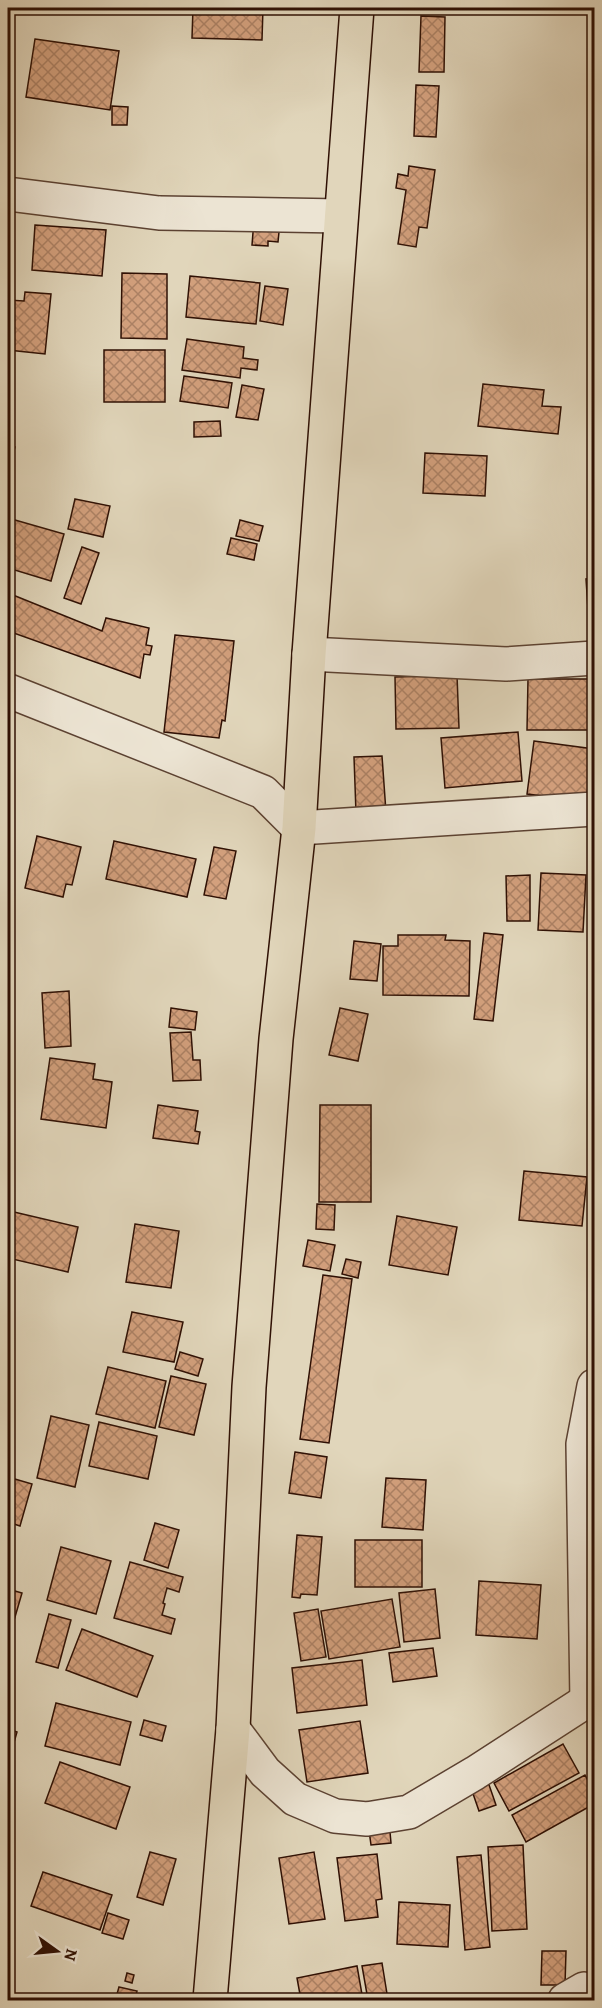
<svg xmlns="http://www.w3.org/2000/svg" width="602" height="2008" font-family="Alegreya,serif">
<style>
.building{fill:url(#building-cross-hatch);stroke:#2f1004;stroke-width:1.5}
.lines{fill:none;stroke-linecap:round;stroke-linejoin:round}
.minor-casing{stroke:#5c4232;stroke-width:36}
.major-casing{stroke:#2f1004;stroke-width:36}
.minor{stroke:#ece4d3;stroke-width:33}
.major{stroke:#e1d6bb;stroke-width:33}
</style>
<defs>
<pattern id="building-cross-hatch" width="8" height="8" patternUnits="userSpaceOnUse" patternTransform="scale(1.5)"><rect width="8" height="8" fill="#d3a07d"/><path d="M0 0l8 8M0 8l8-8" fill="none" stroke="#ac8164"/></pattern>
</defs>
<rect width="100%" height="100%" fill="#e1d6bb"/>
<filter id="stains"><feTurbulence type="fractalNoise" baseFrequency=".00333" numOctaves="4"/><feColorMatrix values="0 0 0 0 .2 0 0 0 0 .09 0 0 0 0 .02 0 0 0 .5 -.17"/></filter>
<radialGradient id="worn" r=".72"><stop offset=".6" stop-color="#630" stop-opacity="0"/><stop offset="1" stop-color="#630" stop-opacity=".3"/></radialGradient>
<g class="building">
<polygon points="193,8 263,8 262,40 192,38"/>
<polygon points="421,16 445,17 444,72 419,72"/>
<polygon points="35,39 119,51 110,110 26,97"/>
<polygon points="416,85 439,86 436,137 414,136"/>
<polygon points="112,106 128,107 127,125 112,125"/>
<polygon points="409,166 435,170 427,228 419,227 416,247 398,244 406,190 396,188 398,174 408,176"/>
<polygon points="8,213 11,214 8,246"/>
<polygon points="254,220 280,222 278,242 268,241 268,246 252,245"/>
<polygon points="35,225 106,230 102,276 32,270"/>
<polygon points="122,273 167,274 167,339 121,338"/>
<polygon points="190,276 260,283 256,324 186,317"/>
<polygon points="265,286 288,289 283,325 260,321"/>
<polygon points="25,292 51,294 45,354 8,350 8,300 24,301"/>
<polygon points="187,339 244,347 243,358 258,360 257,370 241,368 240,378 182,370"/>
<rect x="104" y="350" width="61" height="52"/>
<polygon points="184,376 232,383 228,408 180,401"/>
<polygon points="483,384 544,390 542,406 561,407 558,434 478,426"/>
<polygon points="242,385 264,389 258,420 236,417"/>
<polygon points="220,421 221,436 194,437 194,422"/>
<polygon points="8,444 15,447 8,473"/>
<polygon points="425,453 487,456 485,496 423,493"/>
<polygon points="75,499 110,506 103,537 68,529"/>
<polygon points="8,518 64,534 51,581 8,568"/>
<polygon points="240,520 263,526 259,541 236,536"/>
<polygon points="231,538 257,544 254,560 227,554"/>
<polygon points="82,547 99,553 81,604 64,598"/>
<polygon points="594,578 594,623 589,624 586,579"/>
<polygon points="8,593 102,631 106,618 149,628 146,645 152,646 150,655 144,654 140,678 8,631"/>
<polygon points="175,635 234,641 225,721 222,720 219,738 164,732"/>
<polygon points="457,675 459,728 396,729 395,677"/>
<polygon points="528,679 592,679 591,730 527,730"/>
<polygon points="518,732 522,781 445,788 441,738"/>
<polygon points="534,741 594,749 594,802 527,794"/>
<polygon points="382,756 386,812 356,813 354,757"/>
<polygon points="37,836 81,847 72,885 66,884 63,897 25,888"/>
<polygon points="114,841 196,859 187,897 106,879"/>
<polygon points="214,847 236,851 226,899 204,895"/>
<polygon points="541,873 586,875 583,932 538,930"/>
<polygon points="591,874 594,874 594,919 590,918"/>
<polygon points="530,875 530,921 507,921 506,876"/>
<polygon points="484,933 503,935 493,1021 474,1019"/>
<polygon points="398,935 446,935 445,940 470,941 469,996 383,995 383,946 398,946"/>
<polygon points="354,941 381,944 377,981 350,979"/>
<polygon points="69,991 71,1046 45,1048 42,993"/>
<polygon points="171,1008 197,1012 195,1030 169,1027"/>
<polygon points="340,1008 368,1014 358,1061 329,1055"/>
<polygon points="191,1032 193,1060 200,1060 201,1080 173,1081 170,1033"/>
<polygon points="50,1058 95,1064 93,1079 112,1082 106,1128 41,1119"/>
<polygon points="158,1105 198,1111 195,1131 200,1132 198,1144 153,1138"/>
<polygon points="320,1105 371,1105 371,1202 319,1202"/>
<polygon points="524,1171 587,1177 582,1226 519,1220"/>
<polygon points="317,1204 335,1205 334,1230 316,1229"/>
<polygon points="14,1212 78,1227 68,1272 8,1258 8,1241"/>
<polygon points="397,1216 457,1227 448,1275 389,1265"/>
<polygon points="135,1224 179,1231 171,1288 126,1282"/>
<polygon points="308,1240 335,1245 330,1271 303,1266"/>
<polygon points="346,1259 361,1262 358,1278 342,1274"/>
<polygon points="323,1275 352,1279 329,1443 300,1439"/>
<polygon points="132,1312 183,1322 174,1362 123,1352"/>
<polygon points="180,1352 203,1359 198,1376 175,1369"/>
<polygon points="108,1367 166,1381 155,1428 96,1414"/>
<polygon points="171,1376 206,1384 194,1435 159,1427"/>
<polygon points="51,1416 89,1425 75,1487 37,1478"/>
<polygon points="99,1422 157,1436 148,1479 89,1466"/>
<polygon points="295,1452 327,1457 321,1498 289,1493"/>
<polygon points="8,1477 32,1484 20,1526 8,1522"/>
<polygon points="386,1478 426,1480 423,1530 382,1527"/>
<polygon points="155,1523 179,1530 168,1568 144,1560"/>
<polygon points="297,1535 322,1537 317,1595 301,1594 300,1598 292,1597"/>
<rect x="355" y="1540" width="67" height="47"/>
<polygon points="61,1547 111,1561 96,1614 47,1600"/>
<polygon points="130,1562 183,1577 179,1592 167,1588 163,1603 165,1604 162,1615 175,1619 171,1634 114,1618"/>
<polygon points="479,1581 541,1585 537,1639 476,1635"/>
<polygon points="8,1589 22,1593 8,1641"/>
<polygon points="435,1589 440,1638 404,1642 399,1593"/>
<polygon points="392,1599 400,1647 329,1659 321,1611"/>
<polygon points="318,1609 326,1657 301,1661 294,1613"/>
<polygon points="49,1614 71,1620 58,1668 36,1662"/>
<polygon points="82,1629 153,1656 137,1697 66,1670"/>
<polygon points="433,1648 437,1676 393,1682 389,1653"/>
<polygon points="362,1660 367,1705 297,1713 292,1668"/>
<polygon points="56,1703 131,1722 120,1765 45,1746"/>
<polygon points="144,1720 166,1726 162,1741 140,1735"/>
<polygon points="360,1721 368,1773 307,1782 299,1730"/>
<polygon points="8,1729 17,1732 13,1746 8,1744"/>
<polygon points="563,1744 579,1773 509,1811 494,1783"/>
<polygon points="60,1762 130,1787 116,1829 45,1803"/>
<polygon points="585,1775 594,1792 594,1804 526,1842 512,1815"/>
<polygon points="487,1779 496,1805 479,1811 470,1785"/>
<polygon points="389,1821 391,1843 371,1845 368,1823"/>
<polygon points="523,1845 527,1929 492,1931 488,1847"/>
<polygon points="150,1852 176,1859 163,1905 137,1897"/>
<polygon points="314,1852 325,1919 289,1924 279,1858"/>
<polygon points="377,1854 382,1899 376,1900 378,1917 345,1921 337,1858"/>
<polygon points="481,1855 490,1947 465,1950 457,1857"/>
<polygon points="43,1872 112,1895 100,1930 31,1906"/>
<polygon points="399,1902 450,1905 448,1947 397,1944"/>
<polygon points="108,1913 129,1920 123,1939 102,1933"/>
<polygon points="542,1951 566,1951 565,1985 541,1985"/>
<polygon points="382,1963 388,2000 368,2000 362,1966"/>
<polygon points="357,1966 363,2000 301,2000 297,1978"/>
<polygon points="127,1973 134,1975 132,1983 125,1981"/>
<polygon points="119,1987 137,1991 135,1999 117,1994"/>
</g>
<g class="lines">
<defs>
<g id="minor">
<polyline points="8,194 159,213 341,216"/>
<polyline points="309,654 506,664 594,658"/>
<polyline points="9,691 263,792 299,828 594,809"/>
<polyline points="587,1702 583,1444 594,1386"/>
<polyline points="233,1729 265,1772 295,1799 335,1816 367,1819 409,1812 475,1773 594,1696"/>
<polyline points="565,2000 584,1989"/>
</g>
<polyline id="major" points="210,2000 233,1729 249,1387 276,1039 299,828 309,654 357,8"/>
</defs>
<use href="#minor" class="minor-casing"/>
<use href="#major" class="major-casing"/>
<use href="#minor" class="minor"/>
<use href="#major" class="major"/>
</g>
<rect width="602" height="2008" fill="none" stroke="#e1d6bb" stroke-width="30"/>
<rect x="9" y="9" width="584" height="1990" fill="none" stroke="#2f1004" stroke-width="3"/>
<rect x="15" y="15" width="572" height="1978" fill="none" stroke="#2f1004" stroke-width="1.5"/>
<g transform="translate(57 1951) rotate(105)" stroke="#ece4d3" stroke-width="4.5" paint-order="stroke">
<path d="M0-4.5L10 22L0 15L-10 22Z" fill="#2f1004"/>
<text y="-9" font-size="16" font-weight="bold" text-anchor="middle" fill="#2f1004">N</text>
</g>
<rect width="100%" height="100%" filter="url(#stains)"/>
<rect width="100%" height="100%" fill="url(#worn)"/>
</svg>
